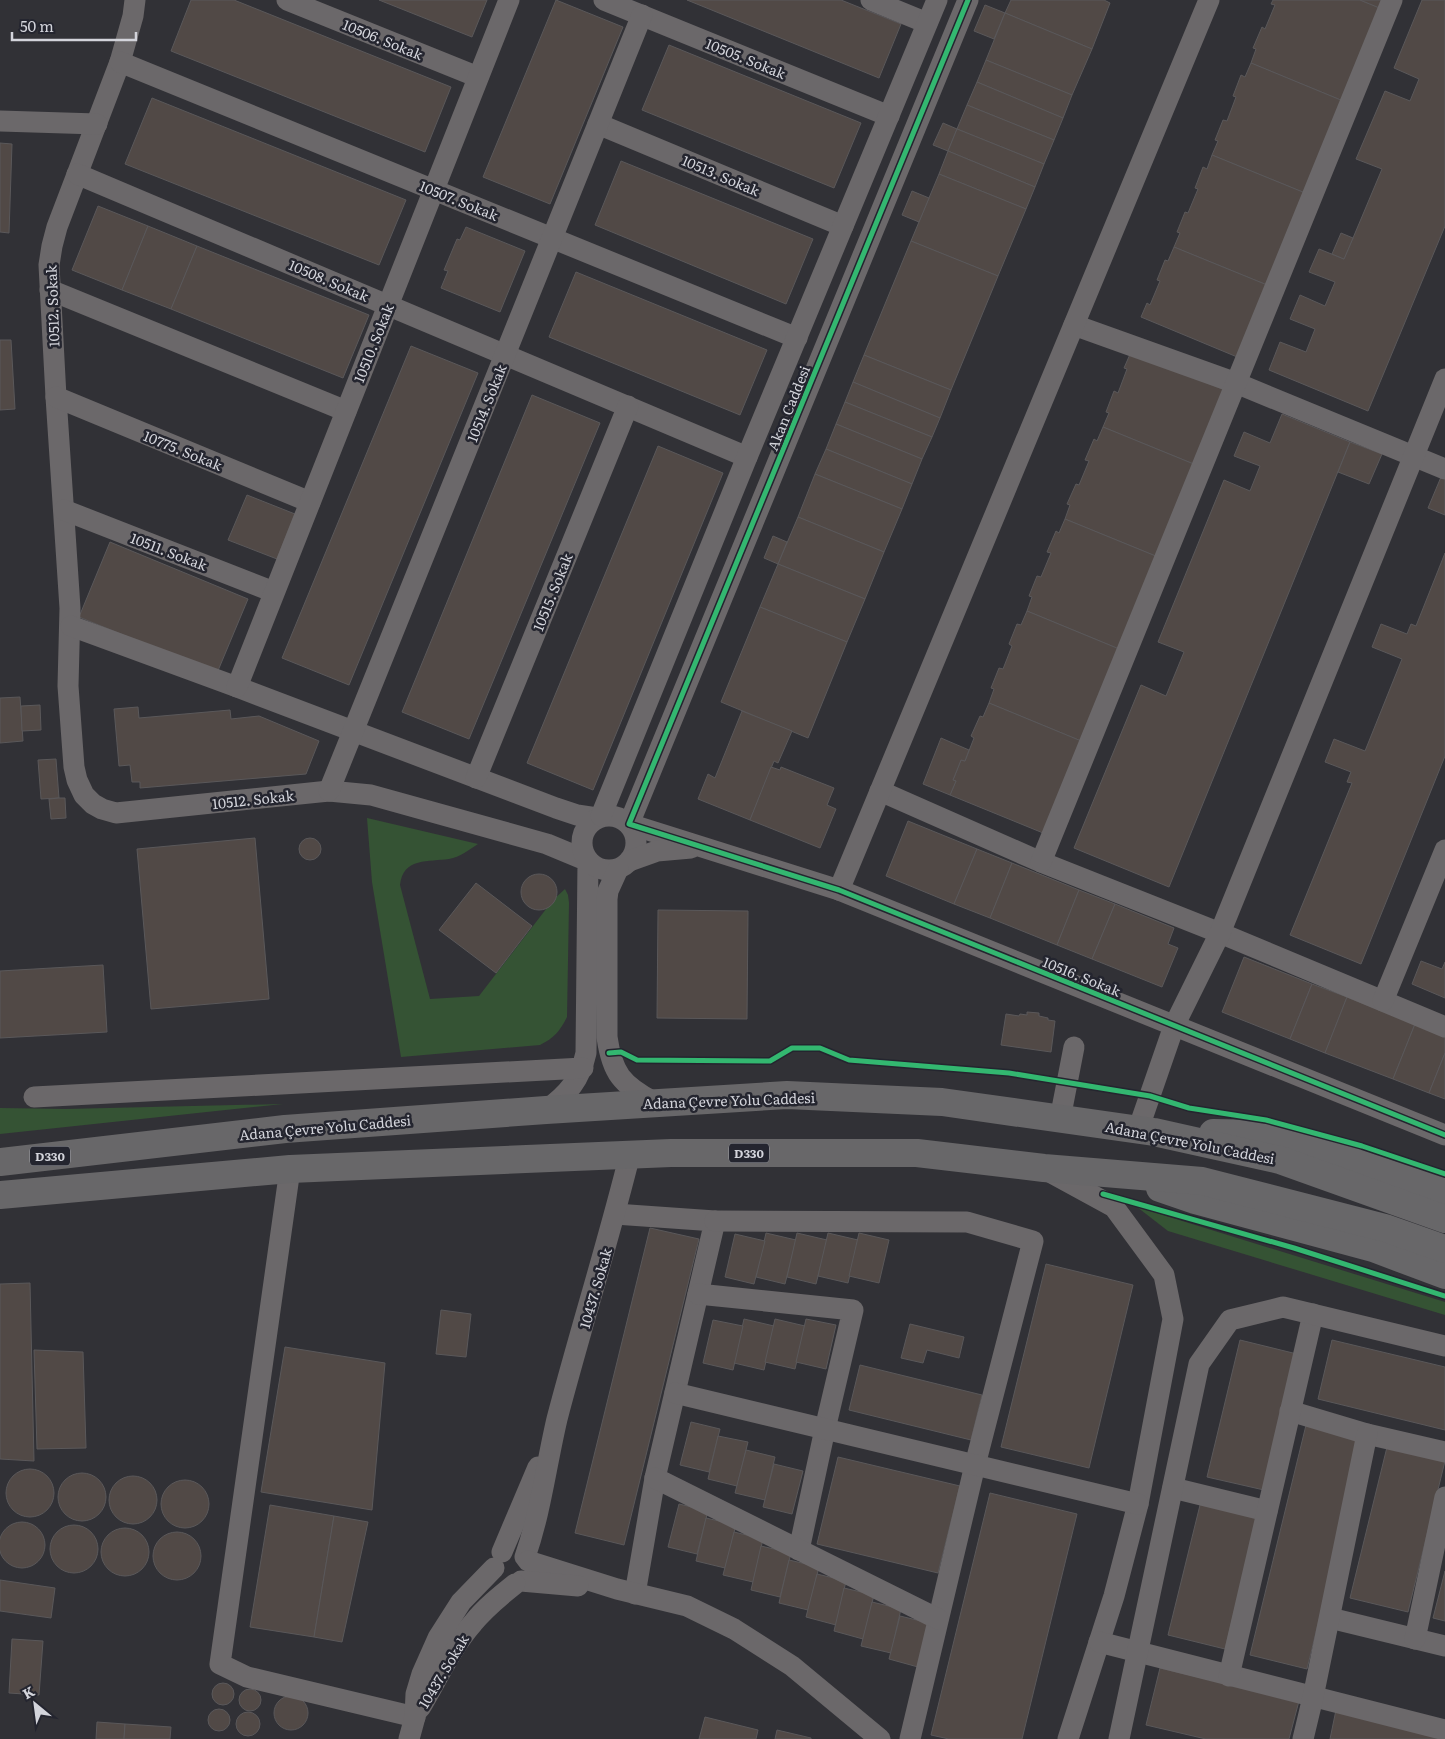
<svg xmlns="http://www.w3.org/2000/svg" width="1445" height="1739" font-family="Literata,serif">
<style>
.green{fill:#355334}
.building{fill:#514946;stroke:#5a585a}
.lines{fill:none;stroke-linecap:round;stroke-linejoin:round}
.minor{stroke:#6b686a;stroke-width:21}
.highway{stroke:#686769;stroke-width:28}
.cycleway-casing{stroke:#24252f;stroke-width:8}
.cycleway{stroke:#33b770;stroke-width:5}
.labels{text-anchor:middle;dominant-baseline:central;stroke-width:5;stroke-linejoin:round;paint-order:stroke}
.shield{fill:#24252f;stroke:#9ea0a7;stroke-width:1}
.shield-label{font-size:12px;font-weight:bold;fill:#d3d4db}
.street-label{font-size:14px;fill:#d3d4db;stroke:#24252f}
</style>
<rect width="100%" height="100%" fill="#313136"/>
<g class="green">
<path d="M 367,818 L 478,844 C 469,850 460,857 449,859 C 429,862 403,857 400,885 L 430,999 L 479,996 L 553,900 L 565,889 L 568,895 L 569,903 L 567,1017 C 560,1031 554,1038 540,1045 L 401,1057 L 372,882 Z"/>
<polygon points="283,1104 0,1134 0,1108 66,1109"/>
<polygon points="1137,1207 1445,1302 1445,1315 1168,1231"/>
</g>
<g class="building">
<polygon points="191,0 234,0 451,87 425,152 171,51"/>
<polygon points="379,0 487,0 472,37"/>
<polygon points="556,0 623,27 550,204 483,177"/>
<polygon points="687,0 841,0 901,24 879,78"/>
<polygon points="1011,0 1104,0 1110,3 1092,49 1005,13"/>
<polygon points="1273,0 1360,0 1387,11 1348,103 1251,63 1256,49 1253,48 1262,27 1265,29 1275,5 1271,4"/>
<polygon points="1360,0 1391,0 1387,11"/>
<polygon points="1422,0 1445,0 1445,226 1368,411 1269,370 1280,342 1306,352 1315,329 1290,319 1300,295 1325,306 1335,282 1309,272 1319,249 1344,259 1353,238 1382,169 1356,159 1385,91 1410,101 1419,79 1394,68"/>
<polygon points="985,5 1005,13 994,39 974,31"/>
<polygon points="1005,13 1092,49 1072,95 986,60"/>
<polygon points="669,45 861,123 834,188 642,110"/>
<polygon points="986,60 1072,95 1063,118 977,82"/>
<polygon points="1251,63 1348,103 1310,195 1212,155 1218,141 1215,140 1223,120 1227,121 1236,97 1233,96 1241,75 1245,77"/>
<polygon points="977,82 1063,118 1054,140 967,105"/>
<polygon points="152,98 406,200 379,265 125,164"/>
<polygon points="967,105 1054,140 1044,164 957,129"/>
<polygon points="943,123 957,129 948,151 933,145"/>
<polygon points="957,129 1044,164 1035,187 948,151"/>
<polygon points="0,143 12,144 9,233 0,232"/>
<polygon points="948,151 1035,187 1026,209 939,174"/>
<polygon points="1212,155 1310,195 1272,287 1174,247 1180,233 1177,232 1185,212 1188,213 1198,189 1195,188 1203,167 1207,169"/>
<polygon points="621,161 813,239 786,304 595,225"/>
<polygon points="939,174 1026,209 998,276 911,241"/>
<polygon points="912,191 929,198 919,222 902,215"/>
<polygon points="98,206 148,226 122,290 72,270"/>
<polygon points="148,226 197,246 171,309 122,290"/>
<polygon points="466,227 525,251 500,312 441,288 448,271 444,270 457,239 460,240"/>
<polygon points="1341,233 1353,238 1344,259 1332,254"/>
<polygon points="911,241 998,276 951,390 864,355"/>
<polygon points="197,246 369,315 343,378 171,309"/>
<polygon points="1174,247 1272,287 1242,359 1141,317 1147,303 1150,305 1160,281 1157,280 1165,260 1168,261"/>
<polygon points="576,272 767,350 740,415 549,337"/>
<polygon points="0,340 11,340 15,409 0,410"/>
<polygon points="411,346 478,373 349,685 282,658"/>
<polygon points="1131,352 1232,393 1201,467 1103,427 1109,413 1106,412 1114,391 1118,393 1127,369 1124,368"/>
<polygon points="864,355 951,390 940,418 853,382"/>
<polygon points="853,382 940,418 932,437 845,402"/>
<polygon points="532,395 600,423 469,739 402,712"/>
<polygon points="845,402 932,437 922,459 836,424"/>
<polygon points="1282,414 1350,442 1169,887 1074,848 1141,685 1166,696 1184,652 1158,642 1224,480 1250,491 1260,466 1234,456 1244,432 1270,443"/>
<polygon points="836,424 922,459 912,484 826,449"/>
<polygon points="1103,427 1201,467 1163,559 1065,519 1070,505 1067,504 1076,484 1079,485 1089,461 1085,460 1094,439 1097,441"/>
<polygon points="1350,442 1382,454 1369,484 1338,472"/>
<polygon points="658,446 723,473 593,790 527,763"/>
<polygon points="826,449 912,484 902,509 815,474"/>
<polygon points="815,474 902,509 884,552 798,517"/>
<polygon points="1441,477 1445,479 1445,515 1428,508"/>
<polygon points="247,495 295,514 277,559 228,540"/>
<polygon points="798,517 884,552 865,599 778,564"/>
<polygon points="1065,519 1163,559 1124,651 1027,611 1032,597 1029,596 1037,576 1041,577 1051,553 1047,552 1056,531 1059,533"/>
<polygon points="773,536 787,542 778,564 764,558"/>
<polygon points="110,542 248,599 217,673 79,617"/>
<polygon points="1445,553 1445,756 1361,964 1290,935 1352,783 1347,782 1351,772 1325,762 1334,739 1365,751 1402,659 1372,647 1381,624 1407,634 1411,624 1416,626"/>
<polygon points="778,564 865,599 847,642 760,607"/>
<polygon points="760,607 847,642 808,738 721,702"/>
<polygon points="1027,611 1124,651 1086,743 989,703 994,689 991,688 999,668 1003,669 1012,646 1009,644 1017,624 1021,625"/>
<polygon points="20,697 23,741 0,743 0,698"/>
<polygon points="989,703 1086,743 1048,835 950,795 956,781 953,780 961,760 965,761 974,738 971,736 980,716 983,717"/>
<polygon points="40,705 41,730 22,731 21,706"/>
<polygon points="138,707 139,718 230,710 231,719 259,716 319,741 306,774 140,788 140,782 132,782 130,765 119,766 114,709"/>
<polygon points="742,711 792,731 778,763 774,761 750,820 698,799 708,774 715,778"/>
<polygon points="941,738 969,750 965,761 961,760 953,780 956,781 950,795 923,784"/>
<polygon points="56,759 59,798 41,799 38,760"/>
<polygon points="771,767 780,770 781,767 834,788 827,805 836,809 820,848 750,820"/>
<polygon points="59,798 65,798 66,818 51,819 49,799"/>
<polygon points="908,821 977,849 954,904 886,876"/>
<circle cx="310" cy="849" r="11"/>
<polygon points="255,838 269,999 151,1009 137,849"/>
<polygon points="977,849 1012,863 990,918 954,904"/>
<polygon points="1012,863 1079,890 1057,945 990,918"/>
<circle cx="539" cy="892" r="18"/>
<polygon points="476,883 532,926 496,973 439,930"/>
<polygon points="1079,890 1115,904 1092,959 1057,945"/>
<polygon points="1115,904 1174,928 1168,944 1178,948 1162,987 1092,959"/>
<polygon points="658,910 748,911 747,1019 657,1018"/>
<polygon points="1244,957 1312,984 1290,1039 1222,1012"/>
<polygon points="1421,961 1442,969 1445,962 1445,998 1412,984"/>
<polygon points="103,965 107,1032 0,1038 0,971"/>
<polygon points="1312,984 1347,997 1325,1053 1290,1039"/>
<polygon points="1347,997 1415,1024 1393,1079 1325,1053"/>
<polygon points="1027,1012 1039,1013 1039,1016 1048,1018 1048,1020 1055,1021 1051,1052 1001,1045 1006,1014 1019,1016 1020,1014 1027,1015"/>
<polygon points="1415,1024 1445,1036 1445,1053 1429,1093 1393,1079"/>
<polygon points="1445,1053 1445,1099 1429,1093"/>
<polygon points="650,1228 699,1239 624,1545 575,1533"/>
<polygon points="766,1233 796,1240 785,1284 756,1277"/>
<polygon points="797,1233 827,1240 816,1284 787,1277"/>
<polygon points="828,1233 858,1240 848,1283 818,1276"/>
<polygon points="859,1233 889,1240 879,1283 849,1276"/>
<polygon points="735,1234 765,1241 754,1284 725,1277"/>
<polygon points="1046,1264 1133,1285 1089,1468 1001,1447"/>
<polygon points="30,1283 34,1461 0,1459 0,1284"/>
<polygon points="441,1310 471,1314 466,1357 436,1354"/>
<polygon points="744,1319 774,1326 764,1370 734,1363"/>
<polygon points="775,1319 805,1326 795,1369 765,1362"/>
<polygon points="806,1319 836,1325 826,1369 796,1362"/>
<polygon points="713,1320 743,1326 733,1370 703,1363"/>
<polygon points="910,1324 964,1337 959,1358 927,1350 923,1363 901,1358"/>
<polygon points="1240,1340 1297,1354 1264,1490 1207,1477"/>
<polygon points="1332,1340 1445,1367 1445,1430 1318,1399"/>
<polygon points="285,1347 385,1363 372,1510 261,1492"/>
<polygon points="34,1350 83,1352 86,1448 37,1449"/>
<polygon points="860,1365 982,1395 971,1440 849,1410"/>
<polygon points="1307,1421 1364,1435 1307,1669 1250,1655"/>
<polygon points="691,1422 720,1429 709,1472 680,1465"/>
<polygon points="718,1436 748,1442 737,1486 708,1479"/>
<polygon points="1388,1443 1445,1461 1408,1612 1350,1598"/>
<polygon points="746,1450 775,1457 765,1500 735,1493"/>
<polygon points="838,1457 960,1486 938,1573 817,1544"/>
<polygon points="774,1464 803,1471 792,1514 763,1507"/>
<circle cx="30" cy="1493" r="24"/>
<circle cx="82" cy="1497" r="24"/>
<circle cx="133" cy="1500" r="24"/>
<circle cx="185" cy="1504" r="24"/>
<polygon points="990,1493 1077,1514 1022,1739 949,1739 931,1735"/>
<polygon points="1201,1501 1258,1515 1225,1649 1168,1635"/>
<polygon points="679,1504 708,1511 697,1554 668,1547"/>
<polygon points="270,1505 334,1516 314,1637 250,1627"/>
<polygon points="334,1516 368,1522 342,1642 314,1637"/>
<polygon points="706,1518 736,1525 725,1568 696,1561"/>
<circle cx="22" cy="1545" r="23"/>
<circle cx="74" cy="1549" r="24"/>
<circle cx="125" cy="1552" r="24"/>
<polygon points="734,1532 763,1539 753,1582 723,1575"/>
<circle cx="177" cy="1556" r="24"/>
<polygon points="761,1546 791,1553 780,1597 751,1590"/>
<polygon points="789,1560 819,1567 808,1610 779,1603"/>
<polygon points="1445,1571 1445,1621 1433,1618"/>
<polygon points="817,1574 846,1581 836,1625 806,1617"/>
<polygon points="0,1580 55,1588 51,1618 0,1611"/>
<polygon points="844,1588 874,1595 863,1639 834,1631"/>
<polygon points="872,1602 901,1609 891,1653 861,1646"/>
<polygon points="900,1616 929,1623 918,1667 889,1659"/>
<polygon points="12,1639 43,1641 39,1695 9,1693"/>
<polygon points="1160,1668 1299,1701 1289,1739 1206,1739 1146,1725"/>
<circle cx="223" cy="1694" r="11"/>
<circle cx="250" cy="1700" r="11"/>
<circle cx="291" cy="1713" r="17"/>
<circle cx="219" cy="1720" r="11"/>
<polygon points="1336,1710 1445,1739 1330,1739"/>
<circle cx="248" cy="1724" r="12"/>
<polygon points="705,1717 758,1730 756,1739 699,1739"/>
<polygon points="97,1722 125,1724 124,1739 96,1739"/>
<polygon points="125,1724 171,1727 170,1739 124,1739"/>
<polygon points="777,1730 811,1738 811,1739 775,1739"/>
</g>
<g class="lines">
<g class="minor">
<path d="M 135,0 L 133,16 L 120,62 L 57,227 L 52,246 L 49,265 L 56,397 L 70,608 L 68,686 L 74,767 L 77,780 L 84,795 L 93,804 L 102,809 L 116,813 L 329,791 L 371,795 L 547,844 L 588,861 L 586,1053 C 580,1080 568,1094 546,1110"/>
<polyline points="287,0 478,77"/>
<polyline points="604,0 889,116"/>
<polyline points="871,0 927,23"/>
<polyline points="968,0 629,824 839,890 1445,1135"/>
<polyline points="120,62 797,338"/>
<polyline points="0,121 97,124"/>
<polyline points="598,124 843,226"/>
<polyline points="77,174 747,457"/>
<polyline points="50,290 346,411"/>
<polyline points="1074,325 1236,383 1445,469"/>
<polyline points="56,397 310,502"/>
<polyline points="64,510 274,592"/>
<polyline points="71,626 237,687 556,808 577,815 597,818"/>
<polyline points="237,687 509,0"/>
<polyline points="476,778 628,406"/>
<polyline points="329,791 642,15"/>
<polyline points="880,791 1041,862 1220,933 1445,1027"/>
<circle cx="609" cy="843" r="27"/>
<polyline points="601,816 747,457 937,0"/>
<polyline points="629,861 657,851 691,848"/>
<polyline points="1041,862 1392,0"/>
<path d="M 618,869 L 608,891 L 607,899 L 607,1037 C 612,1073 622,1085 654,1102"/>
<polyline points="839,890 1209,0"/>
<polyline points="1383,1001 1445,850"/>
<polyline points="34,1097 583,1068"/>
<polyline points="1060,1119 1074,1047"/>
<polyline points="1138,1130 1174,1026 1220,933 1445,379"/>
<polyline points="290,1169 220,1664 247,1677 415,1717"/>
<polyline points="1048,1171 1114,1207 1164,1275 1173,1319 1138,1504 1114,1596 1068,1739"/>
<polyline points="615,1214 715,1221 655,1478 635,1594"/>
<polyline points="715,1221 967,1222 1033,1241 975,1465 910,1739"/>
<polyline points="698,1294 853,1310 825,1429 799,1550"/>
<polyline points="675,1393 1138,1504"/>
<polyline points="1290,1411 1367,1434 1445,1452"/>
<polyline points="655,1478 938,1619"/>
<polyline points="1173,1488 1267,1511"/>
<polyline points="502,1552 538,1467"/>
<path d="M 525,1557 C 541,1511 546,1466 557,1419 C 580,1331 608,1243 630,1154"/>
<polyline points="528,1561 617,1589 687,1606 734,1629 792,1666 880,1739"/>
<polyline points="521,1581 578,1586"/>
<polyline points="1330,1618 1445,1646"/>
<polyline points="1415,1639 1445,1497"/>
<polyline points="1099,1642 1445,1730"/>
<polyline points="1229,1676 1313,1314"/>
<path d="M 420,1708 C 437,1680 451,1648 473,1623 C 485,1608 500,1596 515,1584"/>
<polyline points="409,1739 415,1717 416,1694 422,1674 438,1638 461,1602 494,1568"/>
<polyline points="1119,1739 1199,1364 1230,1320 1283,1307 1445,1346"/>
<polyline points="1303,1739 1313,1697 1367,1434"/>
</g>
<g class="highway">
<polyline points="1213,1133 1266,1134 1349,1158 1445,1191"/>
<polyline points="0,1162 285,1129 546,1110 787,1095 942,1102 1154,1132 1280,1160 1445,1219"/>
<polyline points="1160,1188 1195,1200 1373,1248 1445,1275"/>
<polyline points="0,1195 290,1169 671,1153 917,1153 1044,1168 1202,1181 1385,1228 1445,1249"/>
</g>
<defs>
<g id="cycleway">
<polyline points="968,0 629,824 839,890 1445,1135"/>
<polyline points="609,1053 621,1052 637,1060 770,1061 792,1048 820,1048 849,1060 1009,1073 1150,1096 1189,1108 1266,1120 1362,1146 1445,1174"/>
<polyline points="1103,1194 1294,1248 1445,1296"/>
</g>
</defs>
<use href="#cycleway" class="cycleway-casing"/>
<use href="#cycleway" class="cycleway"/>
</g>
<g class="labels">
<g class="shield">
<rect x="729" y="1143.5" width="40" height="19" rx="4"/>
<rect x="30" y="1146.5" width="40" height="19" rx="4"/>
</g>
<g class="shield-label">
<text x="749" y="1153">D330</text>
<text x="50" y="1156">D330</text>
</g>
<g class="street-label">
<text transform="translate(383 39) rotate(22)">10506. Sokak</text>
<text transform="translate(746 58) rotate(22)">10505. Sokak</text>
<text transform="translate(721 175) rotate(23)">10513. Sokak</text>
<text transform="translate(459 200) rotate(22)">10507. Sokak</text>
<text transform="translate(329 280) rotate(23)">10508. Sokak</text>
<text transform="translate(52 306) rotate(-92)">10512. Sokak</text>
<text transform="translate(373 343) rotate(-68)">10510. Sokak</text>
<text transform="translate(486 403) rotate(-68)">10514. Sokak</text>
<text transform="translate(788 408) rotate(-68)">Akan Caddesi</text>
<text transform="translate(183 450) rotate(22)">10775. Sokak</text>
<text transform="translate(169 551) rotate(21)">10511. Sokak</text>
<text transform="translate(552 592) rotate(-68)">10515. Sokak</text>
<text transform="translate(253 799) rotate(-6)">10512. Sokak</text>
<text transform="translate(1082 976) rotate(22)">10516. Sokak</text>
<text transform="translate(729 1100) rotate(-2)">Adana Çevre Yolu Caddesi</text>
<text transform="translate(325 1127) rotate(-5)">Adana Çevre Yolu Caddesi</text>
<text transform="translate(1190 1142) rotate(11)">Adana Çevre Yolu Caddesi</text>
<text transform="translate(595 1288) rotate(-74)">10437. Sokak</text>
<text transform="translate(443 1671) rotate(-59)">10437. Sokak</text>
</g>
</g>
<g transform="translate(35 1704) rotate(331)" stroke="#24252f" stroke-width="4" paint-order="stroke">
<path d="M0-4L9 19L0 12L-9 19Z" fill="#d3d4db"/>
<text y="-8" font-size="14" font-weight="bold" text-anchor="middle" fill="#d3d4db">K</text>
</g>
<path d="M12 32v8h124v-8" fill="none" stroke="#d3d4db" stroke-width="2.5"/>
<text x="20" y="32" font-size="15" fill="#d3d4db" stroke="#24252f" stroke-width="4" paint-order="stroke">50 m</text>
</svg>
